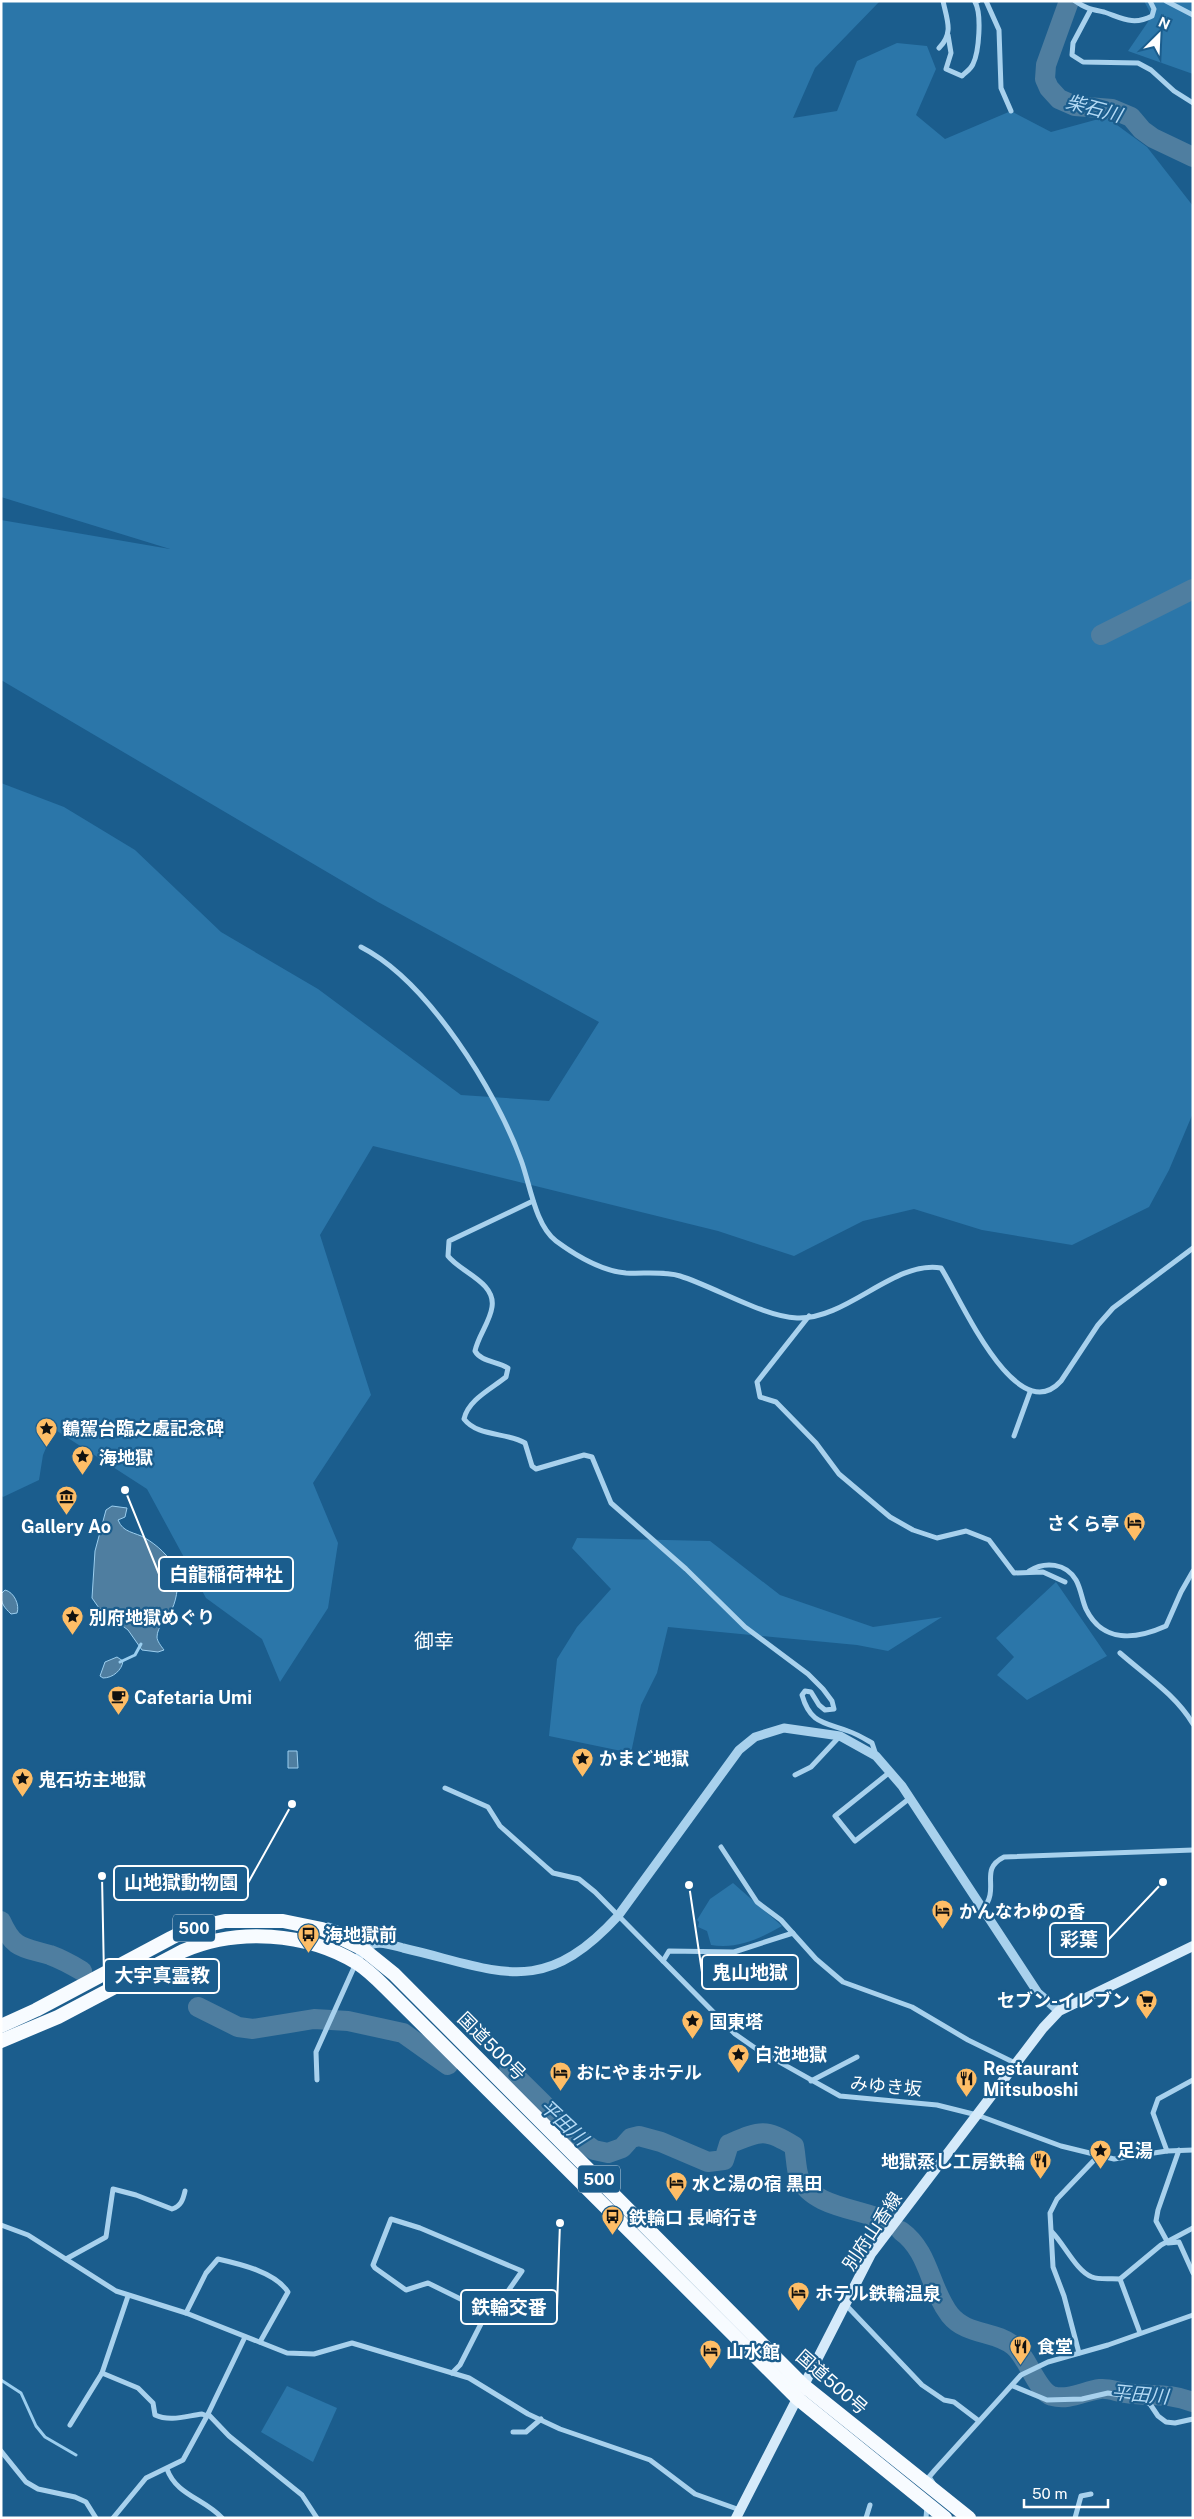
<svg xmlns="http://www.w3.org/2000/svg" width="1194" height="2519" font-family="'Public Sans','Noto Sans JP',sans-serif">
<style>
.green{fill:#2b76a9}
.water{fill:#4f7ea0;stroke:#9bceef}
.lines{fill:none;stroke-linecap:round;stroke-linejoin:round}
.stream{stroke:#9bceef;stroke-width:3}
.river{stroke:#4f7ea0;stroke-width:20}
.minor{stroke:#a8d1ed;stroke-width:5}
.tertiary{stroke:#a8d1ed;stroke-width:9}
.secondary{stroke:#d5eafa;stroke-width:10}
.trunk{stroke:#f7fbff;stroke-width:14}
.labels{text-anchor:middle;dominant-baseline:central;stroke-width:4.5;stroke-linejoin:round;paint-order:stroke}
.shield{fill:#1b5d8d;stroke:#bbcedd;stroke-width:1}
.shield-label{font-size:16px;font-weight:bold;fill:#fff}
.poi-label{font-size:18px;font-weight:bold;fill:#fff;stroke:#1b5d8d;text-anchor:start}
.street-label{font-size:18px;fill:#fff;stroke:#1b5d8d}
.water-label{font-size:19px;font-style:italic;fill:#b4daf5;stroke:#1b5d8d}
.quarter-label{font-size:20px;fill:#fff;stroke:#1b5d8d}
.leader{fill:none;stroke:#fff;stroke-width:2}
.callout-dot{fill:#fff;stroke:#1b5d8d;stroke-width:2}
.callout{fill:#1b5d8d;stroke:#fff;stroke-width:2}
.callout-label{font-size:19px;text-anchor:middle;font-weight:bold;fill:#fff}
</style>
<rect width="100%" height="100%" fill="#1b5d8d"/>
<g class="green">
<polygon points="1,1 880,1 815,68 793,118 837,111 857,61 897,43 927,46 936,69 916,115 945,139 1011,111 1051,132 1106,117 1147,147 1193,206 1193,1113 1169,1170 1149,1207 1072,1245 982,1230 914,1209 863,1221 794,1256 718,1231 373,1146 320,1235 371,1395 313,1483 338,1543 328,1608 280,1682 262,1639 206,1598 147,1489 54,1429 43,1455 39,1480 3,1497 1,1495 1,783 64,807 135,850 221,932 318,989 461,1095 549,1101 599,1022 378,902 1,680 1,520 170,549 1,497"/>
<polygon points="1144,1 1193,1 1193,74 1128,51 1152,16"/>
<polygon points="577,1538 710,1541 780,1595 873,1627 942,1617 888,1651 857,1645 668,1627 657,1673 641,1705 631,1753 549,1736 557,1659 577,1627 611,1589 572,1548"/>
<polygon points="1056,1582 1107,1656 1027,1700 997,1675 1014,1657 996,1638"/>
<path d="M 733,1883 L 782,1926 C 759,1939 738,1949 711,1945 L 707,1931 L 698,1927 L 699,1922 L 697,1920 L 710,1899 Z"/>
<polygon points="287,2386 337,2408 313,2462 261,2432"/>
</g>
<g class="water">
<path d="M 112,1506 L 127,1508 L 125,1517 L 118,1520 C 123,1533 135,1532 145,1538 C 157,1545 169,1556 175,1568 C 180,1579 177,1599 172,1609 C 167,1617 157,1627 157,1637 C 157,1641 161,1646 164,1650 L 158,1652 L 142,1650 L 128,1630 L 99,1608 L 92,1598 L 95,1551 L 106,1510 Z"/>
<path d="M 5,1590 C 14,1592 20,1605 17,1613 L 11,1614 C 4,1607 1,1604 1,1594 Z"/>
<path d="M 117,1657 L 123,1661 C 122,1670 113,1678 103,1678 L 100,1676 L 105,1662 Z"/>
<polygon points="288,1751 297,1751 298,1768 288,1768"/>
</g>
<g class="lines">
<g class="stream">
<polyline points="120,1662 135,1655 141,1644"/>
<polyline points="1,2380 21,2393 36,2426 45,2437 76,2455"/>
</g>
<g class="river">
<polyline points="1069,1 1046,65 1045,79 1049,88 1059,99 1075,106 1112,109 1131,117 1142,130 1153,138 1193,157"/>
<polyline points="1101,635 1193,589"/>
<path d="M 1,1921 C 14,1950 23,1947 50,1955 C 61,1959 72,1965 82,1971"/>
<polyline points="198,2007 238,2027 253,2029 314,2019 348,2021 403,2033 448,2065"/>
<path d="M 509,2070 L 579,2139 L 594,2150 L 608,2153 L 622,2148 L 631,2138 L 639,2136 L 661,2142 L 708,2162 L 724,2160 L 729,2144 C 760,2131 765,2128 794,2146 C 796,2156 796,2169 799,2177 C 813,2209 863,2208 891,2223"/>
<path d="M 901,2231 C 930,2252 929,2288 950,2315 C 967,2336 995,2330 1014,2346 C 1028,2358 1037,2391 1052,2396 C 1069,2401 1084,2391 1100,2389 C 1109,2388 1117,2392 1126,2393 C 1152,2397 1166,2392 1193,2402"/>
</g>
<g class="minor">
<polyline points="986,1 999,30 1001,88 1011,111"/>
<path d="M 1075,1 C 1087,9 1090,9 1104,12 C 1122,18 1133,26 1152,16 L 1154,9 L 1150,1"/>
<polyline points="1166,1 1193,15"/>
<polyline points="1090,11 1073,43 1072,55 1083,62 1138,63 1151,70 1174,91 1193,103"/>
<path d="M 948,35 L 951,53 L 946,69 L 962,76 C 966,72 971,69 973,64 C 979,52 982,14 975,2 L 978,1"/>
<path d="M 939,48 C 954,33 947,20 943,1"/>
<path d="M 361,947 C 428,981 496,1091 521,1160 C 530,1184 535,1225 556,1241 C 575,1255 602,1271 626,1273 C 643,1274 664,1271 680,1276 C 715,1287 762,1316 797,1318 C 847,1320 894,1260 941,1268 C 959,1295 1016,1431 1061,1381 L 1098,1325 L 1113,1308 L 1193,1248"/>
<path d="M 533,1201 L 449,1241 L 448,1256 C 460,1272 496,1282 492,1307 C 490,1322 478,1336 475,1351 C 481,1362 497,1361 508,1368 L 506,1377 C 491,1389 468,1400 464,1419 C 478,1437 506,1432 525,1443 L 532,1466 L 536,1469 L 584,1455 L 592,1457 L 611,1503 L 686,1569 L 745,1627 L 808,1674 L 823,1689 L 832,1701 L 834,1709 L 825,1710 L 819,1705 L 811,1692 L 805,1691 L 802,1695 C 810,1723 823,1722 848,1731 C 857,1734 865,1739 872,1743 L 876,1755"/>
<polyline points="809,1316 757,1382 760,1397 776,1402 816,1443 839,1474 890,1517 913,1530 937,1538 966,1531 989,1540 1014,1573 1043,1572 1065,1582"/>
<polyline points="1014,1436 1030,1392"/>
<path d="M 1029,1571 C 1045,1561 1066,1563 1076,1580 C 1081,1589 1082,1600 1086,1609 C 1103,1644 1137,1639 1166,1626 L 1181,1592 L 1193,1571"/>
<path d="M 1120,1653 C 1145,1675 1176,1695 1193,1724"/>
<polyline points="890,1772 835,1816 855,1841 910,1798"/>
<polyline points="795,1775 811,1767 840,1736"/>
<polyline points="445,1788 488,1807 500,1826 545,1866 553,1873 579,1879 595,1892 735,2034 758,2050 840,2096 937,2105 977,2115 1061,2146 1114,2159 1167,2151 1193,2150"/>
<polyline points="721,1847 757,1902 781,1920 816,1959 843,1982 912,2007 968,2040 1015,2063"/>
<path d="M 983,1909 C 1001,1888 978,1870 1004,1857 L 1193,1850"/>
<polyline points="328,1925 377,1941"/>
<polyline points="663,1961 669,1951 734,1952 793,1933"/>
<polyline points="317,2080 316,2052 356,1963"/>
<polyline points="811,2081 857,2057"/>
<polyline points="1179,2150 1158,2210 1156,2221 1168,2243 1179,2242 1193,2273"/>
<polyline points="1167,2151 1153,2113 1158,2099 1193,2080"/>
<polyline points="1,2225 28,2235 116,2291 186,2313 287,2353 314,2354 352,2343 469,2378 528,2414 560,2429 650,2460 695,2494 740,2510"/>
<path d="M 1052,2232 C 1064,2244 1077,2272 1092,2277 C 1099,2280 1112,2278 1120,2279 L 1161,2245 L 1193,2228"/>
<path d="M 66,2259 L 106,2237 L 113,2189 L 136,2195 L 172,2209 C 181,2206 183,2200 185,2191"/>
<polyline points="1120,2279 1140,2333"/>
<polyline points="845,2304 922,2385 944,2400 954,2402 979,2421"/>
<path d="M 186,2313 L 206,2273 L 218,2259 C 240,2264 275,2272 288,2292 L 260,2342"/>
<polyline points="1079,2353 1064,2296 1053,2267 1050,2213 1057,2199 1099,2155"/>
<path d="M 102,2373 L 138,2388 L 153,2403 L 155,2415 C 170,2422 186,2416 202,2414 L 207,2416"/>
<polyline points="452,2373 460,2365 487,2312 492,2314 522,2271 420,2228 391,2219 373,2265 375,2268 406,2290 428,2283 487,2312"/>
<polyline points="1013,2386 1047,2400 1082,2399 1108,2393 1139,2398 1150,2404 1158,2416 1166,2422 1175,2423 1193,2419"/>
<polyline points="208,2414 229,2436 302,2495 317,2518"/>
<polyline points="70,2425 102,2373 128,2296"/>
<polyline points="513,2432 526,2432 541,2419"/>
<polyline points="1,2451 26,2482 38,2489 75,2497 86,2502 96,2518"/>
<path d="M 167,2469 C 176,2495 205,2499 222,2518"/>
<polyline points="933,2483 929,2477 935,2470 1021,2375 1048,2362 1108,2345 1193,2315"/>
<polyline points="113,2518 146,2478 183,2460 207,2416 245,2337"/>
<polyline points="866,2518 870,2505"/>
<polyline points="926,2518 927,2506"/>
<polyline points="1075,2518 1081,2496 1091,2494"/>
</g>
<path class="tertiary" d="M 356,1963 L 363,1949 C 376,1939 388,1944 403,1948 C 499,1970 541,2000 618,1916 L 739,1750 L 755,1737 L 784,1728 L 840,1736 L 876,1756 L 902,1786 L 1038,1993 L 1059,2011"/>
<polyline class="secondary" points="736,2518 871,2254 1043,2028 1059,2011 1193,1946"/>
<g class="trunk">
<polyline points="1,2026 36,2010 171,1938 189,1929 225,1921 283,1921 322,1929 363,1949 394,1974 803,2385 969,2518"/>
<path d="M 1,2041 L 58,2017 L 183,1951 C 237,1928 306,1932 357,1963 C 368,1970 377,1979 386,1988 L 797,2398 L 945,2518"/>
</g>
</g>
<defs>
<symbol id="sight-pin" viewBox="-11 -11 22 30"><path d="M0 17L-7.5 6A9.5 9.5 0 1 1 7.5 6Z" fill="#febd66" stroke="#1b5d8d"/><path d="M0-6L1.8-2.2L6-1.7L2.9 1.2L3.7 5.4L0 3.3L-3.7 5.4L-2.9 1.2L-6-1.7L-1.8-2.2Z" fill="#111"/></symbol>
<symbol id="museum-pin" viewBox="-11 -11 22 30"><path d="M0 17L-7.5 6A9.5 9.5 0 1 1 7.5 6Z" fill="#febd66" stroke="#1b5d8d"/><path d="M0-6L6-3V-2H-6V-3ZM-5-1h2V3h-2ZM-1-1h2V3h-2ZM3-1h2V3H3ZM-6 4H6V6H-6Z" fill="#111"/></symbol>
<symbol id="hotel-pin" viewBox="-11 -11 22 30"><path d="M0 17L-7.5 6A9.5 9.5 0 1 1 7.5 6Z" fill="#febd66" stroke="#1b5d8d"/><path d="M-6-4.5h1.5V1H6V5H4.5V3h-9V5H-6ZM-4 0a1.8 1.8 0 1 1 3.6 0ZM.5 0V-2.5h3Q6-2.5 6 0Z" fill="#111"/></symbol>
<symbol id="cafe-pin" viewBox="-11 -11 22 30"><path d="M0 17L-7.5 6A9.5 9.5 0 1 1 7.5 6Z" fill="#febd66" stroke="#1b5d8d"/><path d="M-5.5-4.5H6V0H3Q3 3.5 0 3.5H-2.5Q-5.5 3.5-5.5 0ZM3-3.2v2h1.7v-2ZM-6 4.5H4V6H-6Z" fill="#111"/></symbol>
<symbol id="bus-pin" viewBox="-11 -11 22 30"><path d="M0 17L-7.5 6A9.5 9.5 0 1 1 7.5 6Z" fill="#febd66" stroke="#1b5d8d"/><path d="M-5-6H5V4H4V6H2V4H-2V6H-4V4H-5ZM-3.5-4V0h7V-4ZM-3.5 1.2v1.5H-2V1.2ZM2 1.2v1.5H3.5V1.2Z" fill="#111"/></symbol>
<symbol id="supermarket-pin" viewBox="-11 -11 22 30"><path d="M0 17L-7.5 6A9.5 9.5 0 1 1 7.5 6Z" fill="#febd66" stroke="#1b5d8d"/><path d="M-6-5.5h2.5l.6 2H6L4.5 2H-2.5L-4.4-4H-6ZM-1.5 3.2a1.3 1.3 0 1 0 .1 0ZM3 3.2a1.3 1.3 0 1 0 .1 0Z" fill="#111"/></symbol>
<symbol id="restaurant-pin" viewBox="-11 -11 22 30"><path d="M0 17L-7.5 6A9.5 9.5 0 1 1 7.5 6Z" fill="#febd66" stroke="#1b5d8d"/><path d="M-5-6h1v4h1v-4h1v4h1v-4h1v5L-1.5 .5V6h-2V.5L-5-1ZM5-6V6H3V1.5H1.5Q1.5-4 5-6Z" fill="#111"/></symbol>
</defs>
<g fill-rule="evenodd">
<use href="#sight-pin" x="34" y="1416" width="25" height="34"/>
<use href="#sight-pin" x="70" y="1444" width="25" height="34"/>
<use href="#museum-pin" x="54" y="1484" width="25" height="34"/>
<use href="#hotel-pin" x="1122" y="1510" width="25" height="34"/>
<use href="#sight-pin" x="60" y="1604" width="25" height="34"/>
<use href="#cafe-pin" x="106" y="1684" width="25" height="34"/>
<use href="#sight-pin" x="570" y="1746" width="25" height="34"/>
<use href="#sight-pin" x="10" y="1766" width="25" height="34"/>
<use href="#hotel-pin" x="930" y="1898" width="25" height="34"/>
<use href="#bus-pin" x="296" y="1922" width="25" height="34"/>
<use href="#supermarket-pin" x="1134" y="1988" width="25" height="34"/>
<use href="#sight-pin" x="680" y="2008" width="25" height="34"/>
<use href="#sight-pin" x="726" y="2042" width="25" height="34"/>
<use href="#hotel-pin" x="548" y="2060" width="25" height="34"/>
<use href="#restaurant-pin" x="954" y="2066" width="25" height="34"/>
<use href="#sight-pin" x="1088" y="2138" width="25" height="34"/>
<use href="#restaurant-pin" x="1028" y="2148" width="25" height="34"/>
<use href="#hotel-pin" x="664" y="2170" width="25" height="34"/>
<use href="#bus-pin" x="600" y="2204" width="25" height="34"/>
<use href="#hotel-pin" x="786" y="2280" width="25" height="34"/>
<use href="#restaurant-pin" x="1008" y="2334" width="25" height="34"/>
<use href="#hotel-pin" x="698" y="2338" width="25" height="34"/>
</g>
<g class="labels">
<g class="shield">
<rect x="173" y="1914.5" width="42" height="27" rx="4"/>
<rect x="578" y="2165.5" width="42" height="27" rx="4"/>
</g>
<g class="shield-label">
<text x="194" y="1928">500</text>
<text x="599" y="2179">500</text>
</g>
<g class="poi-label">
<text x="62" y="1428">鶴駕台臨之處記念碑</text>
<text x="99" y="1457">海地獄</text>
<text x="1119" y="1523" text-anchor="end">さくら亭</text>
<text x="66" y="1526" text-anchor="middle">Gallery Ao</text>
<text x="89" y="1617">別府地獄めぐり</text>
<text x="134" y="1697">Cafetaria Umi</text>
<text x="599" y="1758">かまど地獄</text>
<text x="38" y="1779">鬼石坊主地獄</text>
<text x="959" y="1911">かんなわゆの香</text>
<text x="325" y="1934">海地獄前</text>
<text x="1130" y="2000" text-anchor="end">セブン-イレブン</text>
<text x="709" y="2021">国東塔</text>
<text x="755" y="2054">白池地獄</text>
<text x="983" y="2068">Restaurant<tspan x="983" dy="21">Mitsuboshi</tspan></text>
<text x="576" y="2072">おにやまホテル</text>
<text x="1117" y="2150">足湯</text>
<text x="1025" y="2161" text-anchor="end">地獄蒸し工房鉄輪</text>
<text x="692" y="2183">水と湯の宿 黒田</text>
<text x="629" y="2217">鉄輪口 長崎行き</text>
<text x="815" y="2293">ホテル鉄輪温泉</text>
<text x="1037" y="2346">食堂</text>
<text x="726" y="2351">山水館</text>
</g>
<g class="street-label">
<text transform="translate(492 2046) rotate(45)">国道500号</text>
<text transform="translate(886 2086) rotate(5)">みゆき坂</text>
<text transform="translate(872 2231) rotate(-56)">別府山香線</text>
<text transform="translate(832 2382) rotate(41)">国道500号</text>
</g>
<g class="water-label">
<text transform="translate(1094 108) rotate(15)">柴石川</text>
<text transform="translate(564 2122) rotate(43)">平田川</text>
<text transform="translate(1140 2394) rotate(5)">平田川</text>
</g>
<g class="quarter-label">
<text x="434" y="1641">御幸</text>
</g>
</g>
<path class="leader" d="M125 1490L159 1574M292 1804L248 1883M1163 1882L1108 1940M689 1885L702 1972M102 1876L104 1976M560 2223L557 2307"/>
<g class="callout-dot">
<circle cx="125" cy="1490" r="5"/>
<circle cx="292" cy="1804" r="5"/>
<circle cx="1163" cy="1882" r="5"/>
<circle cx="689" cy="1885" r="5"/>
<circle cx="102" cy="1876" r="5"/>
<circle cx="560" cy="2223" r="5"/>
</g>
<g class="callout">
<rect x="159" y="1557" width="134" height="34" rx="5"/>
<rect x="114" y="1866" width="134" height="34" rx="5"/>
<rect x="1050" y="1923" width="58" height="34" rx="5"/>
<rect x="702" y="1955" width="96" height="34" rx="5"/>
<rect x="104" y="1959" width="115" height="34" rx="5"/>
<rect x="461" y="2290" width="96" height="34" rx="5"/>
</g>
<g class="callout-label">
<text x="226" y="1581">白龍稲荷神社</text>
<text x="181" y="1889">山地獄動物園</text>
<text x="1079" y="1946">彩葉</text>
<text x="750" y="1979">鬼山地獄</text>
<text x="162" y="1982">大宇真霊教</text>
<text x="509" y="2314">鉄輪交番</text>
</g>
<rect width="1194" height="2519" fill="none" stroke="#ffffff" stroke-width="5"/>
<g transform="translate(1159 35) rotate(24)" stroke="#1b5d8d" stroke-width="4" paint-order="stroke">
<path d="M0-4L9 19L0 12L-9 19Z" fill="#ffffff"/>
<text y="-8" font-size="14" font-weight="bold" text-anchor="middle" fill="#ffffff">N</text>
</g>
<path d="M1024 2499v8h84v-8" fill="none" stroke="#ffffff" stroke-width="2.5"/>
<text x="1032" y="2499" font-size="15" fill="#ffffff" stroke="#1b5d8d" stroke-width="4" paint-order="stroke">50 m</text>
</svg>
